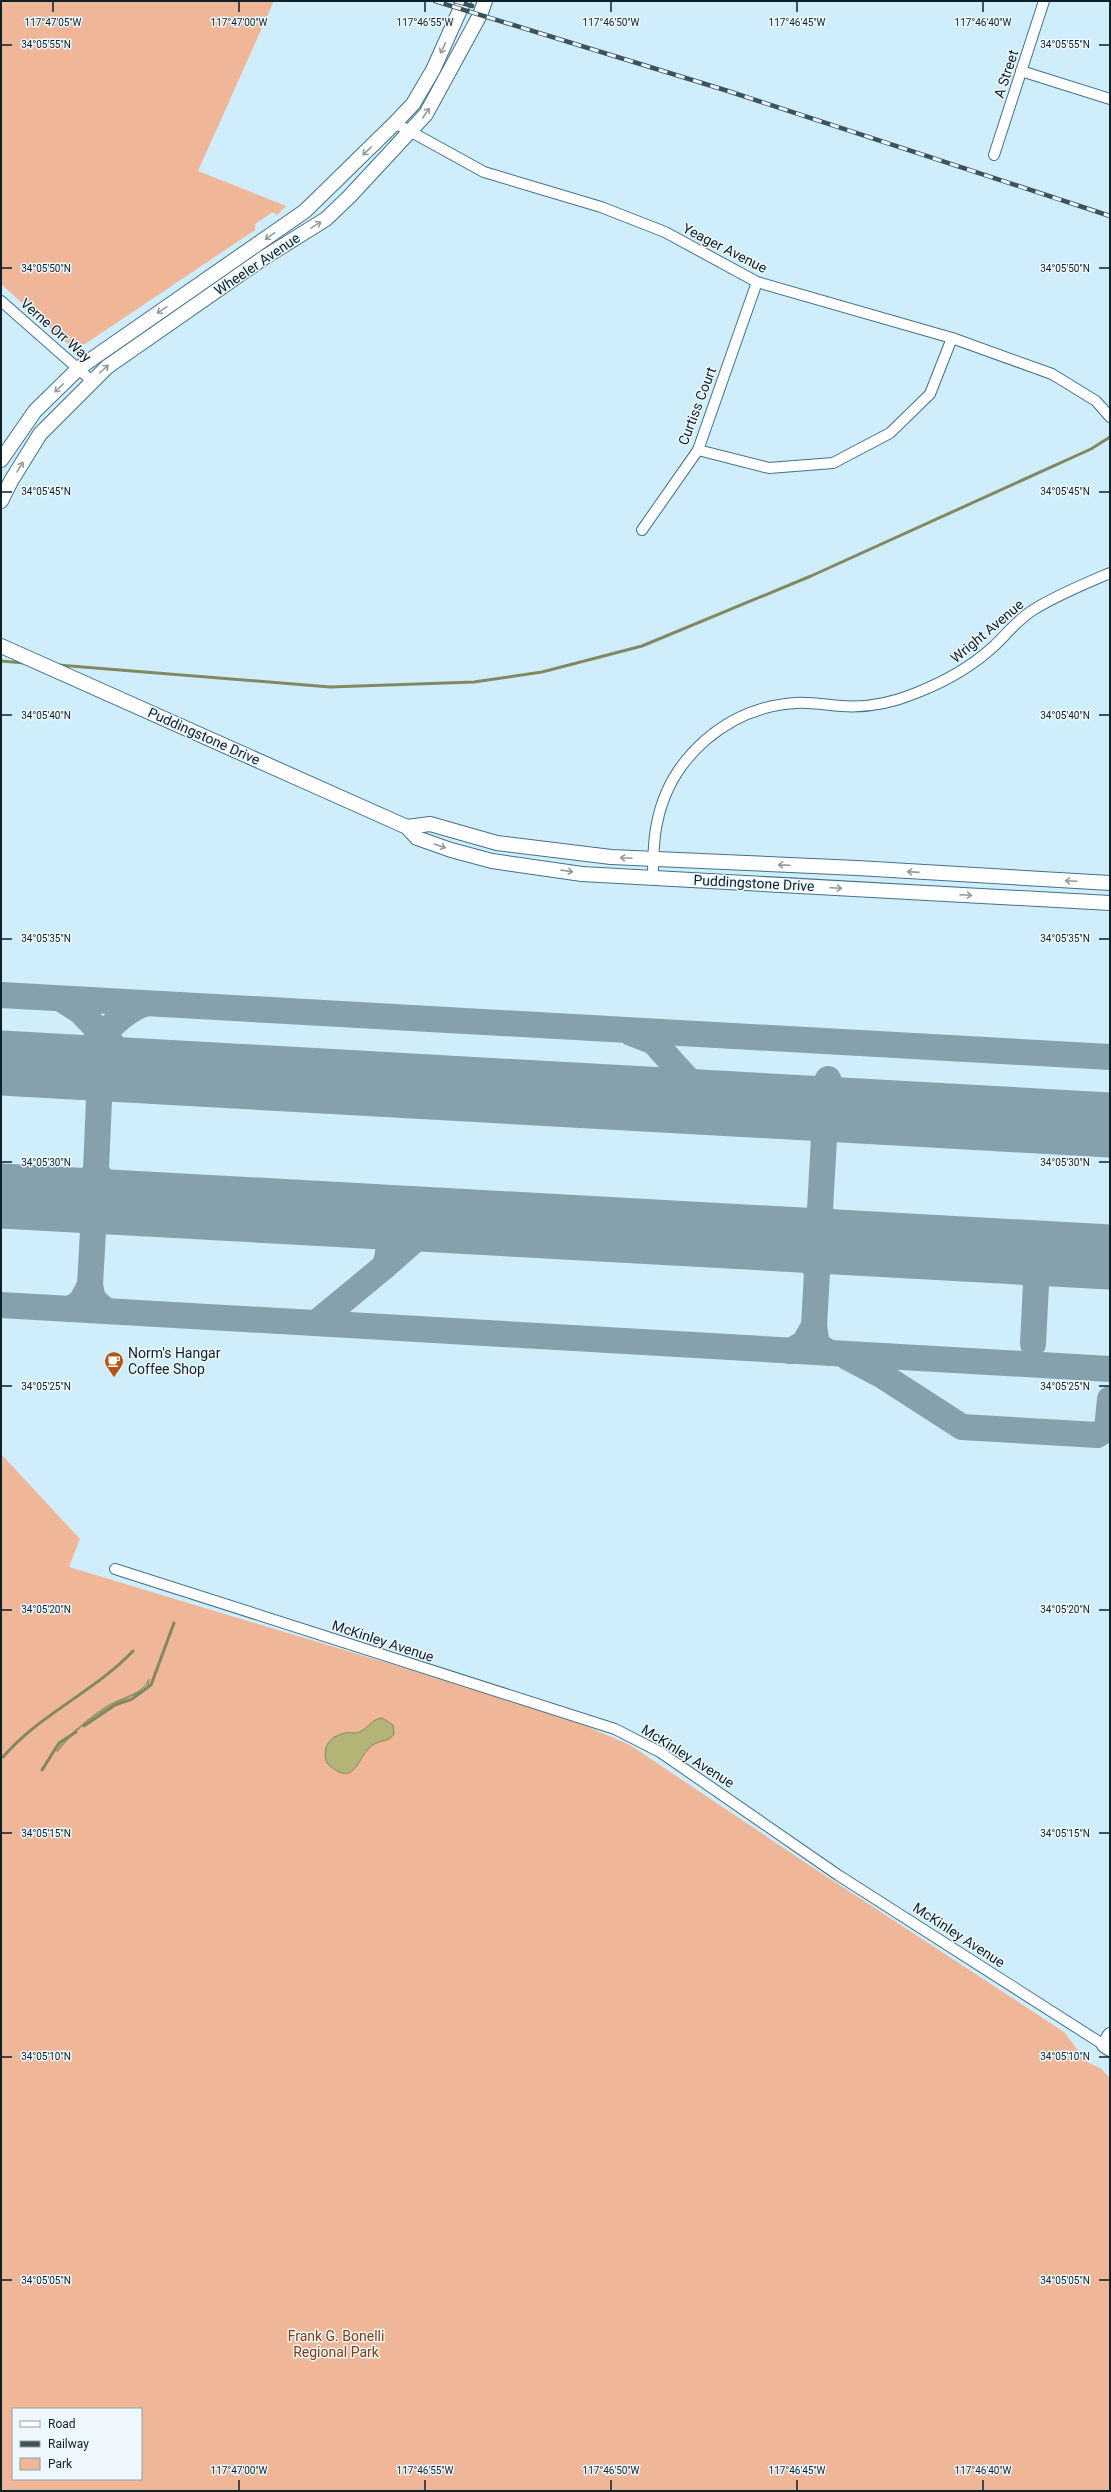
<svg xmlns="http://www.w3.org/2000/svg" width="1111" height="2492" font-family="Roboto,sans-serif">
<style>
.green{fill:#f0b698;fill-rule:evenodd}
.water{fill:#b4b476;stroke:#82885f}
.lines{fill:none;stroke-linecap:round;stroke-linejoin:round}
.stream{stroke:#82885f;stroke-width:3}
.taxiway{stroke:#86a0ac;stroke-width:26}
.runway{stroke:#86a0ac;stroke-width:65}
.street-casing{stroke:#427287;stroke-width:12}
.secondary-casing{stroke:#427287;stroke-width:16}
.street{stroke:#fff;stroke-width:10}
.secondary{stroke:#fff;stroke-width:14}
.rail-casing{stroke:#3d535c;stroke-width:4.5}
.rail{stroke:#edf7fc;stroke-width:3;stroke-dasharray:9;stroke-linecap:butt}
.oneway{stroke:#929b9f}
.ticks{fill:none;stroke:#0d2129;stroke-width:1.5}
.labels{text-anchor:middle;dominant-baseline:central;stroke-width:3;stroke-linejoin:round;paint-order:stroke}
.street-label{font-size:14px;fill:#0d2129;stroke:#edf7fc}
.poi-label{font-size:14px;fill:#0d2129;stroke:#edf7fc;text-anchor:start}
.park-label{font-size:14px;fill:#833c0c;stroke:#edf7fc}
.ticks-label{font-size:10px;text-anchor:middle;fill:#0d2129;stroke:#edf7fc;stroke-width:3;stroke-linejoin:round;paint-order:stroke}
</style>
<rect width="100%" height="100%" fill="#d0edfc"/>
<g class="green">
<polygon points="1,1 274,1 198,171 286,206 277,215 273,212 255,224 255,230 85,344 69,345 1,284"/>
<path d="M 1,1454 L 80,1539 L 69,1567 L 563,1716 L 630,1745 L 806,1863 L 1064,2032 L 1087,2062 L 1100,2068 L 1110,2078 L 1110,2491 L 1,2491 ZM 13,2409 L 141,2409 L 141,2479 L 13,2479 Z"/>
</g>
<g class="water">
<path d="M 149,1679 L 148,1687 C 135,1696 121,1699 109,1707 C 90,1718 70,1735 57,1752 C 59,1741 98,1711 109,1705 C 123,1697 142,1695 149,1679 Z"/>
<path d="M 382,1718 L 393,1725 L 394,1734 C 389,1742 380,1740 373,1745 C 357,1755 356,1791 327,1763 C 321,1748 330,1736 345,1733 C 350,1732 357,1734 361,1731 C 369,1727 372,1719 382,1718 Z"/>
</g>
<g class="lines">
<g class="stream">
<polyline points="1,661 24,663"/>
<polyline points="58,665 330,687 474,682 542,672 642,646 811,576 1091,449 1110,437"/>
<polyline points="84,1726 115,1705 132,1699 151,1685 174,1623"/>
<path d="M 3,1757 C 40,1714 94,1692 133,1651"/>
<polyline points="42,1770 59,1743 76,1732"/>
</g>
<g class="taxiway">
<polyline points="1,995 1110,1057"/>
<polyline points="63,1000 80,1011 132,1065 143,1071"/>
<polyline points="631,1033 654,1042 678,1069"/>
<path d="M 58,1066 C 93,1056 110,1016 144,1004"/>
<path d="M 65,1066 C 83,1073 96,1079 99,1100 C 108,1072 123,1075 148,1071"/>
<polyline points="660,1099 675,1091 680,1080 678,1069 698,1090 727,1103"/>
<polyline points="795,1107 816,1118 824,1138 838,1118 856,1110"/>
<path d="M 795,1107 C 811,1101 821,1095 828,1079 L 835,1096 L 856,1110"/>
<polyline points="96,1169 99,1100"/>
<path d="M 57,1199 C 77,1194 88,1189 96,1169 L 105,1192 L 126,1203"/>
<path d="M 57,1199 C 77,1205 85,1211 93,1231 L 103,1212 L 126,1203"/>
<polyline points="820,1210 824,1138"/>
<path d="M 360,1215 C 385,1228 394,1237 385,1266 L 429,1227 L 459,1221"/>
<polyline points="788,1239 807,1252 817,1272 823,1258 845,1242"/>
<path d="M 793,1239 C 807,1232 816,1225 820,1210 L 826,1226 L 840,1242"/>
<path d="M 1008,1252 C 1023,1260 1032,1267 1036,1284 C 1041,1270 1049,1264 1061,1255"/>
<polyline points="90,1285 93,1231"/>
<polyline points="1,1305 1110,1369"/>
<polyline points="70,1309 81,1302 90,1285 93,1299 106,1311"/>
<polyline points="316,1323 385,1266"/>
<polyline points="814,1326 817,1272"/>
<polyline points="1033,1344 1036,1284"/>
<polyline points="791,1351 804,1343 814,1326 817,1345 830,1353"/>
<polyline points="847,1357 883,1376 962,1427 1097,1435 1107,1429 1110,1399"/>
</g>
<g class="runway">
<polyline points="1,1063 1110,1125"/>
<polyline points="1,1196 1110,1257"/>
</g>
<defs>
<g id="street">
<polyline points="1021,71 1110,99"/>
<polyline points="395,123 484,172 601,207 665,232 757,282 952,338 1052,374 1096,401 1110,417"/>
<polyline points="994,155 1044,1"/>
<polyline points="1,301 92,381"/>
<polyline points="698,450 769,468 833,463 890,433 930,394 952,338"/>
<polyline points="642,530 698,450 757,282"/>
<path d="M 653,878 C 653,860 653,841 657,823 C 670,757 728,707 796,703 C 811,702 826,705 841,706 C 866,708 892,703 916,693 C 944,682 971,667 993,647 C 1007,634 1017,620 1033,610 C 1057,595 1084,584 1110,573"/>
<polyline points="115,1569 615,1729 660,1752 838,1875 1104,2045"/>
</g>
<g id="secondary">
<polyline points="1,460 35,411 79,368 305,211 395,123 413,104 433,70 464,1"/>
<polyline points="1,501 11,481 40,434 107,367 265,257 326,219 349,197 426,114 480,15 485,1"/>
<polyline points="1,646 407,827 417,838 451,850 492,861 582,874 1110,903"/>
<polyline points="407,827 430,824 497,843 611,857 857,868 1110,883"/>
<polyline points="1110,2035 1104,2045 1110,2049"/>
</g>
</defs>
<use href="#street" class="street-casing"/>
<use href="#secondary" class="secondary-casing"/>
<use href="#street" class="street"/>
<use href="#secondary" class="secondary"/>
<defs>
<g id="rail">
<polyline points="435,1 728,91 1110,216"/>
<polyline points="455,1 472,6"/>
</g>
</defs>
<use href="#rail" class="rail-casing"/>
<use href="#rail" class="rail"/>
</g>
<defs><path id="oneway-shaft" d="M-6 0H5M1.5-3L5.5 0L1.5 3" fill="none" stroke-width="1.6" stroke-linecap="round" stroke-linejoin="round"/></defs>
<g class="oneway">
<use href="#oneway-shaft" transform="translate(443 48) rotate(115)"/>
<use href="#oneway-shaft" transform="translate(426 113) rotate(-56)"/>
<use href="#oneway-shaft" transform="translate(367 151) rotate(136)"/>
<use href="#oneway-shaft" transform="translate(316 225) rotate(-31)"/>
<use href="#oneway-shaft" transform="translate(270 236) rotate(145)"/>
<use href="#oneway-shaft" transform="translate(162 310) rotate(146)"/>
<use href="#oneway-shaft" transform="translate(104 369) rotate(-42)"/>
<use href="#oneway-shaft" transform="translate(59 388) rotate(136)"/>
<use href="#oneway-shaft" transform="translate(20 467) rotate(-58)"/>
<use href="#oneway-shaft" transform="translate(440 846) rotate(19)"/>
<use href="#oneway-shaft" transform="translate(626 858) rotate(-177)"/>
<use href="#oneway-shaft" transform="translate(784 865) rotate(-178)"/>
<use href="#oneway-shaft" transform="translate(567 871) rotate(8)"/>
<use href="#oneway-shaft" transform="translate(913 872) rotate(-176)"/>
<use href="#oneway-shaft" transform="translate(1071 881) rotate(-177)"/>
<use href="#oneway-shaft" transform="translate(836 888) rotate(3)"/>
<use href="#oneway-shaft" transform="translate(966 895) rotate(3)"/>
</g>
<path class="ticks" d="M 53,2 L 53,12M 239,2 L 239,12M 425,2 L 425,12M 611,2 L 611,12M 797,2 L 797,12M 983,2 L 983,12M 2,45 L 12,45M 1099,45 L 1109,45M 2,268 L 12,268M 1099,268 L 1109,268M 2,492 L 12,492M 1099,492 L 1109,492M 2,715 L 12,715M 1099,715 L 1109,715M 2,939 L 12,939M 1099,939 L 1109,939M 2,1162 L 12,1162M 1099,1162 L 1109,1162M 2,1386 L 12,1386M 1099,1386 L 1109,1386M 2,1610 L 12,1610M 1099,1610 L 1109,1610M 2,1833 L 12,1833M 1099,1833 L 1109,1833M 2,2057 L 12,2057M 1099,2057 L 1109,2057M 2,2280 L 12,2280M 1099,2280 L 1109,2280M 239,2480 L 239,2490M 425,2480 L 425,2490M 611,2480 L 611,2490M 797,2480 L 797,2490M 983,2480 L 983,2490"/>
<defs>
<symbol id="cafe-pin" viewBox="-11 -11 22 30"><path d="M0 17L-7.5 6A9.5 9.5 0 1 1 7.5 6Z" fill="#b75614" stroke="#edf7fc"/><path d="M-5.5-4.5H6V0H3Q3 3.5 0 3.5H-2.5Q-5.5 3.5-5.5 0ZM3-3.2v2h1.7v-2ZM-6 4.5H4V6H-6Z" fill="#fff"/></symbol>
</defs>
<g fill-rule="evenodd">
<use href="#cafe-pin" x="103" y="1350" width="22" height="30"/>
</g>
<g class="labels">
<g class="street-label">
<text transform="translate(1006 74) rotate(-72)">A Street</text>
<text transform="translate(725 248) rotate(27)">Yeager Avenue</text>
<text transform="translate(257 264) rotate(-34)">Wheeler Avenue</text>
<text transform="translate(56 330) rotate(41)">Verne Orr Way</text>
<text transform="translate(697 406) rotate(-69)">Curtiss Court</text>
<text transform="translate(987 631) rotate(-40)">Wright Avenue</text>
<text transform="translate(204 736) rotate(24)">Puddingstone Drive</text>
<text transform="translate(754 883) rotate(3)">Puddingstone Drive</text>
<text transform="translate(383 1641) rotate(18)">McKinley Avenue</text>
<text transform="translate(688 1756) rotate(32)">McKinley Avenue</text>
<text transform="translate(959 1935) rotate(33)">McKinley Avenue</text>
</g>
<g class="poi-label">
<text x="128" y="1353">Norm's Hangar<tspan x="128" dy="16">Coffee Shop</tspan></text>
</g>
<g class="park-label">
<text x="336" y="2336">Frank G. Bonelli<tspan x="336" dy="16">Regional Park</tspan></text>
</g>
</g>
<g class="ticks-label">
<text x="53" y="26">117°47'05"W</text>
<text x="239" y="26">117°47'00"W</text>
<text x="425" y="26">117°46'55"W</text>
<text x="611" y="26">117°46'50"W</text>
<text x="797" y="26">117°46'45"W</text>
<text x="983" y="26">117°46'40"W</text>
<text x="46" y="48">34°05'55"N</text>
<text x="1065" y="48">34°05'55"N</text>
<text x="46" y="272">34°05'50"N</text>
<text x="1065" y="272">34°05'50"N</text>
<text x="46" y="495">34°05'45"N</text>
<text x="1065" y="495">34°05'45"N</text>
<text x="46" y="719">34°05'40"N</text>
<text x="1065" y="719">34°05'40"N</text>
<text x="46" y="942">34°05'35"N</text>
<text x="1065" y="942">34°05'35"N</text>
<text x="46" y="1166">34°05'30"N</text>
<text x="1065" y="1166">34°05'30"N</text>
<text x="46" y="1390">34°05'25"N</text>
<text x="1065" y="1390">34°05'25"N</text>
<text x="46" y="1613">34°05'20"N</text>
<text x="1065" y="1613">34°05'20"N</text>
<text x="46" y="1837">34°05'15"N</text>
<text x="1065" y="1837">34°05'15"N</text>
<text x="46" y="2060">34°05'10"N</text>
<text x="1065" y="2060">34°05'10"N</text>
<text x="46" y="2284">34°05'05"N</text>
<text x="1065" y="2284">34°05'05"N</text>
<text x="239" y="2474">117°47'00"W</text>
<text x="425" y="2474">117°46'55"W</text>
<text x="611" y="2474">117°46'50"W</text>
<text x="797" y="2474">117°46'45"W</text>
<text x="983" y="2474">117°46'40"W</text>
</g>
<rect width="1111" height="2492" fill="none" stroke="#0d2129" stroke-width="4"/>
<rect x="12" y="2408" width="130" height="72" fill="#edf7fc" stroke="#93a1a8"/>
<rect x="20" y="2421" width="20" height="6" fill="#ffffff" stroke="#93a1a8"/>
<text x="48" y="2428" font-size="12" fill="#0d2129">Road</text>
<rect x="20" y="2441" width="20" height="6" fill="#3d535c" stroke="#93a1a8"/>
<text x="48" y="2448" font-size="12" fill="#0d2129">Railway</text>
<rect x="20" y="2458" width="20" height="12" fill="#f0b698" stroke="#93a1a8"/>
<text x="48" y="2468" font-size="12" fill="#0d2129">Park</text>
</svg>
